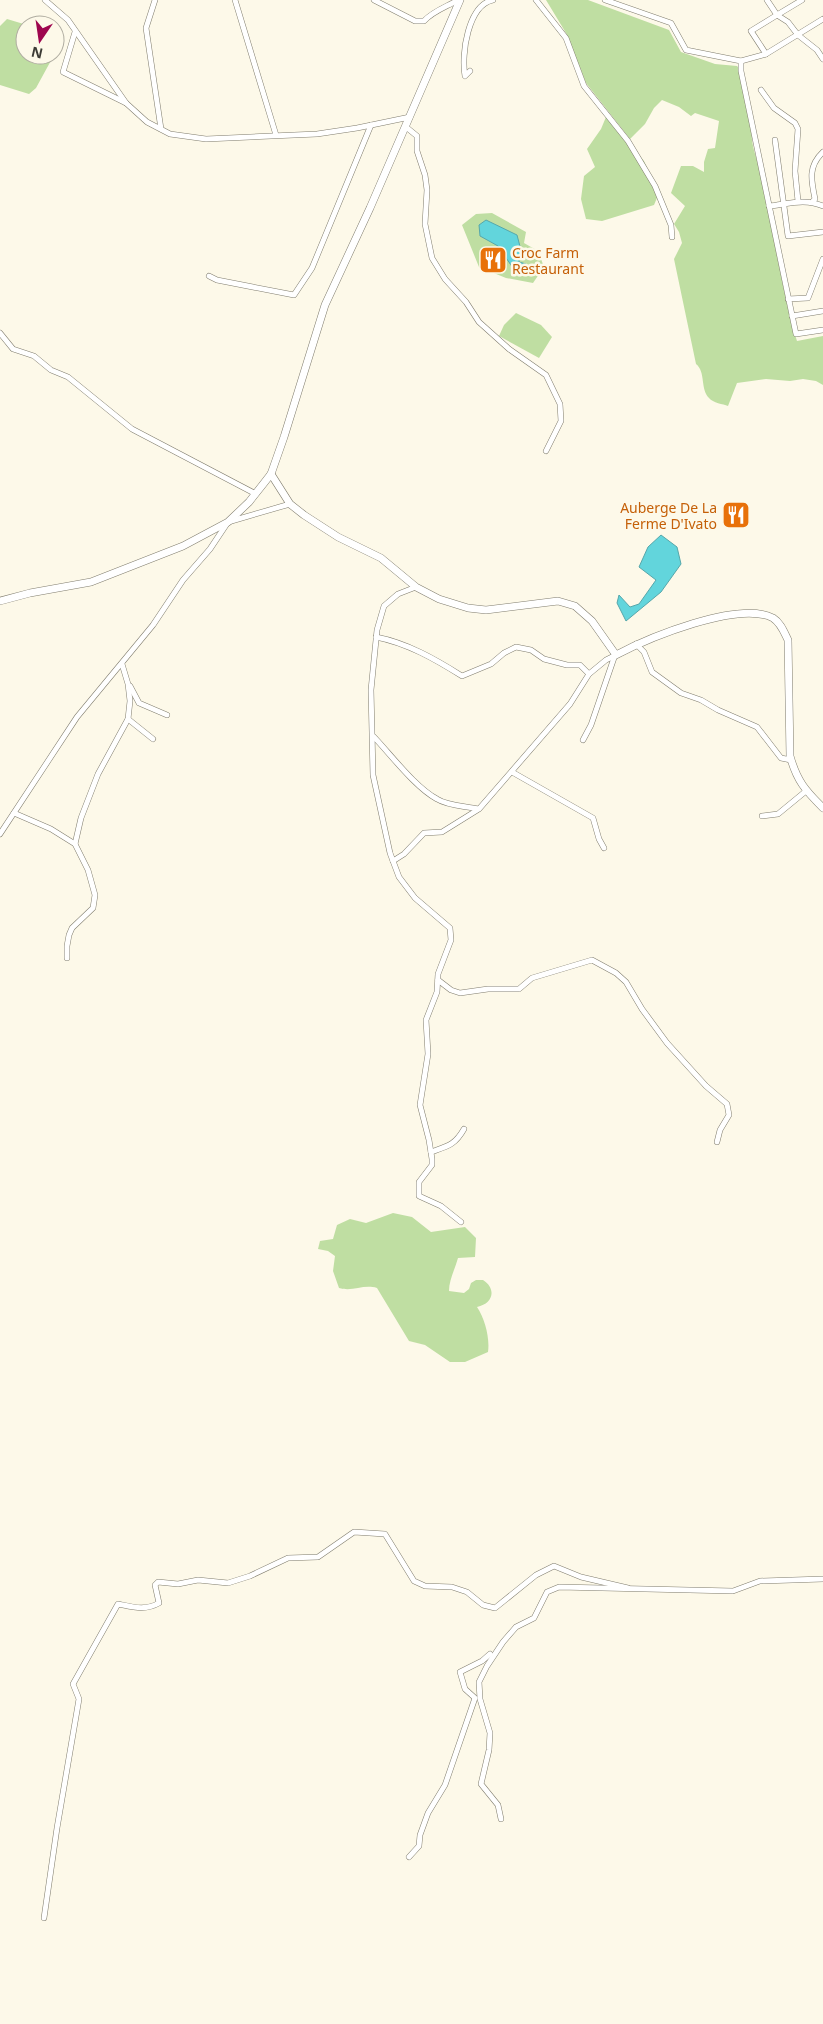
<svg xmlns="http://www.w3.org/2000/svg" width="823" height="2024" font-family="'Noto Sans',sans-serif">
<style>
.green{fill:#bfdea2;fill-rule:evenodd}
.water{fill:#62d5dc;stroke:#57a7aa}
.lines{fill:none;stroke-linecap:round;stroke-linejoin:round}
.street-casing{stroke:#807d6e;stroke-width:6}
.secondary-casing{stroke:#807d6e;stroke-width:8}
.street{stroke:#fff;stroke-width:5}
.secondary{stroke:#fff;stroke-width:7}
.labels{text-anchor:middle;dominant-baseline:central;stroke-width:5;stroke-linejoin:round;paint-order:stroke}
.food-label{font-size:14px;fill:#c56008;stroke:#fdf9e9;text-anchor:start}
</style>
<rect width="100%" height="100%" fill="#fdf9e9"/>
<g class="green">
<path d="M 546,0 L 588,0 L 669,30 L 681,52 L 715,64 L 737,66 L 740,69 L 752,130 C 750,144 758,160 761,175 C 771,224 780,273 791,322 L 797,341 L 823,336 L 823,385 L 816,381 L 803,379 L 790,381 L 766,379 L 737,383 L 728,406 C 723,404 713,403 709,398 C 700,389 706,372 696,364 L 674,259 L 682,243 L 679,232 L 674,224 L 685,206 L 671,193 L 681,166 L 693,166 L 704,172 L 704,162 L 708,149 L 715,148 L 719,121 L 695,113 L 691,116 L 679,107 L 662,100 L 654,108 L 645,124 L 630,139 L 586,83 L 566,33 Z"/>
<polygon points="7,19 27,25 25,25 25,55 54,55 36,88 29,94 0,85 0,26"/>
<polygon points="606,117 644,161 659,193 654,205 602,221 586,219 581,199 584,176 595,167 587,149 601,129"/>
<path d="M 492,213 L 526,232 L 524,243 L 538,251 L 544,267 L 533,283 L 506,278 L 479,267 L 462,225 L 476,214 ZM 498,246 L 520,246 L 522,254 L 519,257 L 519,262 L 525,264 L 515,270 Z"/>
<polygon points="516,313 541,325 552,337 539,358 499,336 504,325"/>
<path d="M 393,1213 L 412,1217 L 431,1232 L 465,1227 L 476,1238 L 475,1257 L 458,1258 C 455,1269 449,1280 449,1291 L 464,1293 L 469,1289 L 471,1283 L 476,1280 L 483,1280 C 497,1289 493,1304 477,1307 C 485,1319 490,1338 488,1352 L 465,1362 L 450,1362 L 425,1345 L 409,1341 L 377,1288 C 363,1284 353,1292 339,1288 L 333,1271 L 335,1256 L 328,1251 L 318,1249 L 320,1241 L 333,1239 L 337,1225 L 350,1219 L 366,1223 Z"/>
</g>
<g class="water">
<polygon points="486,220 517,235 522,254 519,257 519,262 526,264 521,269 515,271 498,246 480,236 479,225"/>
<polygon points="661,535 677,547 681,564 661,592 626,621 617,603 619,595 630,607 639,604 656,580 639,567 648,547"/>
</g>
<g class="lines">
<defs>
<g id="street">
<polyline points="45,0 68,20 126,103 147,122 170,134 206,139 317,134 357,128 410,117"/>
<polyline points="155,0 146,28 161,129"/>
<polyline points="235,0 276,135"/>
<path d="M 374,0 L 415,21 L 424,21 C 433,11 446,7 458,0"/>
<polyline points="536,0 566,38 584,86 628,141 655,186 671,225 672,237"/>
<polyline points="605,0 671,23 686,50 741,61 766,54 823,19"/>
<polyline points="777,15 788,22 798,35 817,50 823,59"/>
<polyline points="777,15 802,0"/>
<polyline points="75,32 63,72 126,103"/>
<polyline points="766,54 751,31 777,15 767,0"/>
<polyline points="741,61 741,71 796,334 823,330"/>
<path d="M 470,71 L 465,76 C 461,54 468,5 493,0"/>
<polyline points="761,90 774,108 795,123 798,129 795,171 798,201"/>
<polyline points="406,127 417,136 417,151 425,175 427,190 425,224 432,258 445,279 466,302 479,322 509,349 546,375 560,404 561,421 546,451"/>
<polyline points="775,140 788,236 823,232"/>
<path d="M 813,201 L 815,199 C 811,180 808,166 823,152"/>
<path d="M 769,206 C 788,204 805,198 823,206"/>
<polyline points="209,276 217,280 294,295 312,268 371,125"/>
<polyline points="788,299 808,298 823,259"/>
<polyline points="792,316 823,311"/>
<polyline points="0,333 13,349 34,356 51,370 68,377 132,429 256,494"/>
<polyline points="416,587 398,594 384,606 377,630 371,690 373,775 390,853 399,877 415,898 450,928 451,940 438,974 437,992 426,1020 428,1054 420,1105 429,1140 432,1159 432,1165 419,1182 419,1196 441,1206 461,1222"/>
<path d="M 376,637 C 407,643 435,659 462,676 L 491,664 L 504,653 L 516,647 L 531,650 L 544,659 L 567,665 L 580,665 L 589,674"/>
<polyline points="636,644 644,652 652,672 681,693 701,700 718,710 757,727 781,758 791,760"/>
<polyline points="130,686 139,703 167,715"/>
<polyline points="128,719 153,739"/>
<path d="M 374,737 C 391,755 416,788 437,799 C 448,806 465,806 478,809"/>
<polyline points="583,740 591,725 615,655"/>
<polyline points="512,772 593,818 599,839 604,848"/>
<polyline points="14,813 51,829 75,844"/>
<polyline points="762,816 778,814 806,791"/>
<polyline points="0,834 77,717 153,625 183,580 210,549 228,522 290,504"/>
<polyline points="393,861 404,854 424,833 442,832 479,809 570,704 589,674 606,660 616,655"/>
<polyline points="67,958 67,946 69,935 72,928 93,908 95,895 88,870 75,844 81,818 98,774 128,719 130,701 128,684 122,664"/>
<polyline points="438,980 451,990 460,993 488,989 519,989 532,978 592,960 616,973 626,982 642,1009 667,1043 706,1086 727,1104 729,1115 720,1130 717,1142"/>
<path d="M 431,1152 C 448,1146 455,1145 464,1129"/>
<polyline points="501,1819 498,1805 481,1784 489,1750 490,1733 480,1699 479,1682 487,1666 503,1642 516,1627 534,1618 547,1592 559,1587 733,1591 760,1581 823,1579"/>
<polyline points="409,1857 419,1846 420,1835 428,1813 445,1785 475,1698 465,1689 460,1672 482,1661 490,1654"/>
<path d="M 44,1918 L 57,1828 L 79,1699 L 73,1684 L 118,1604 C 133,1607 145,1611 159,1603 L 155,1585 L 158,1582 L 178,1584 L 198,1580 L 228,1583 L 250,1576 L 288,1558 L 318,1557 L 354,1532 L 385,1534 L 414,1581 L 425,1586 L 452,1587 L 467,1592 L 483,1605 L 495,1608 L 536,1575 L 554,1566 L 581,1577 L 628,1588"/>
</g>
<g id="secondary">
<path d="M 271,474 L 290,504 L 304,515 L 338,537 L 381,558 L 416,587 L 439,599 L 468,608 L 486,610 L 558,601 L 575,606 L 592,621 L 616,655 C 648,638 739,600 773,618 C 781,623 784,632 788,640 L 790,756 C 797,781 805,790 823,808"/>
<polyline points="0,601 30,593 91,582 183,546 228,522 249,502 264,483 271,474 284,437 325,305 370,208 460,0"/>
</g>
</defs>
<use href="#street" class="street-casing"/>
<use href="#secondary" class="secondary-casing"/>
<use href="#street" class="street"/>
<use href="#secondary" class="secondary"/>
</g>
<defs>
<symbol id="restaurant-square" viewBox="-11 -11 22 22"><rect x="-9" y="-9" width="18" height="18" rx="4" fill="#e8710a" stroke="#fdf9e9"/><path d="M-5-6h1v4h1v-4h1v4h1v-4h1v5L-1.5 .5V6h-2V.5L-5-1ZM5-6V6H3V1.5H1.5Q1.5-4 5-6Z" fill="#fff"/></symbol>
</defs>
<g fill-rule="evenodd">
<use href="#restaurant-square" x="477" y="244" width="32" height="32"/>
<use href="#restaurant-square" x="720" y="499" width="32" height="32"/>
</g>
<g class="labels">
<g class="food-label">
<text x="512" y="252">Croc Farm<tspan x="512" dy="16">Restaurant</tspan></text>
<text x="717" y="507" text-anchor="end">Auberge De La<tspan x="717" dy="16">Ferme D'Ivato</tspan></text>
</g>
</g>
<g transform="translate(40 40) rotate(193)"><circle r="24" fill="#fdf9e9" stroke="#b0ada1"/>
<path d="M0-4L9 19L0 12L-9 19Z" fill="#9e064e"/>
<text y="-8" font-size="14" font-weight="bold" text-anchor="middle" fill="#3c3b35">N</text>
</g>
</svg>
